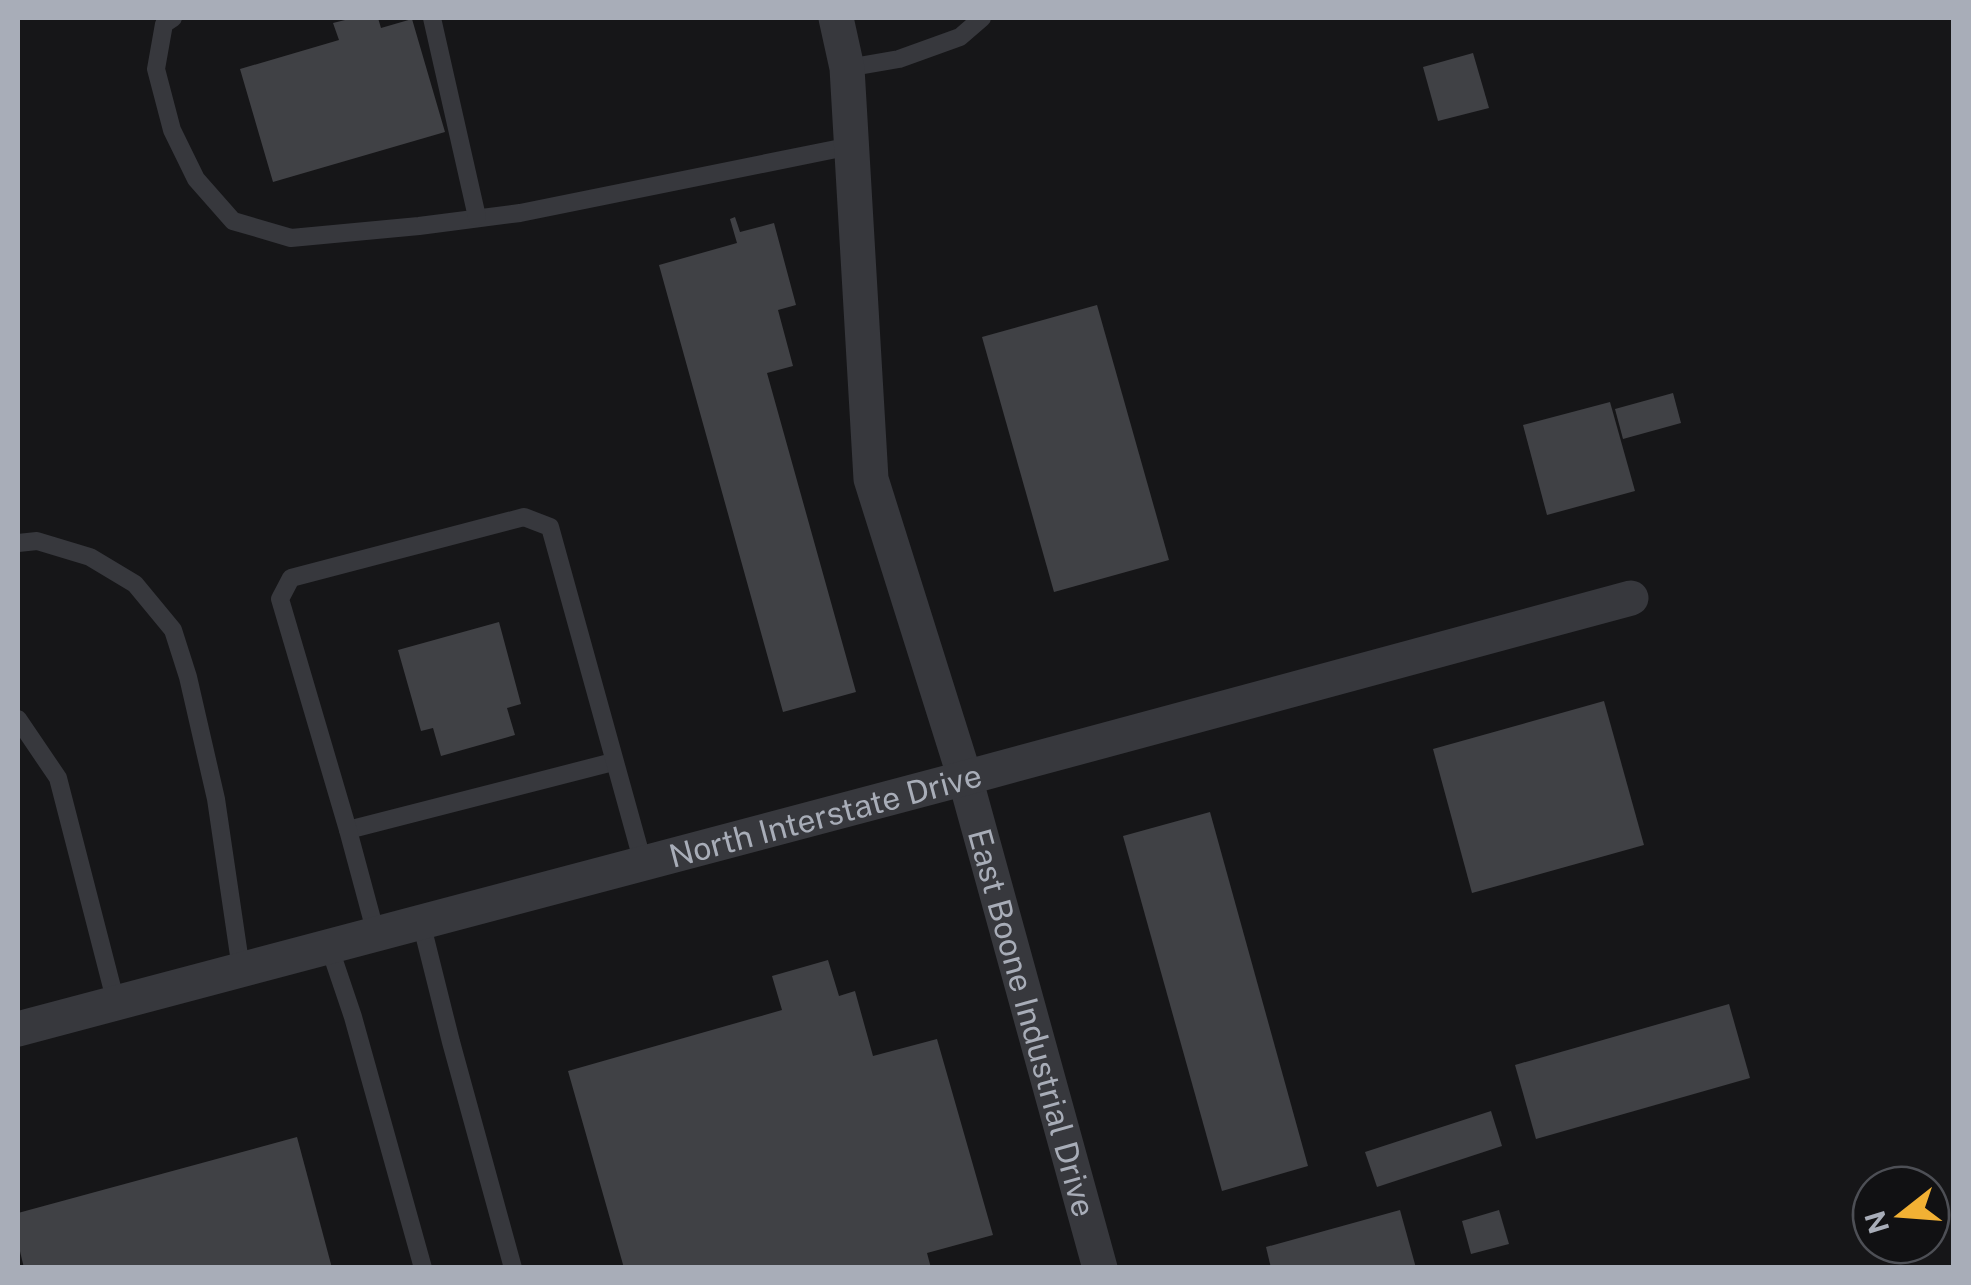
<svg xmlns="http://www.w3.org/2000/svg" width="1971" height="1285" font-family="'Public Sans',sans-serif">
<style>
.building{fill:#404145}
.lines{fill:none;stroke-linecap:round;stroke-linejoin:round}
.lane{stroke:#37383d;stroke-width:18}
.street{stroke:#37383d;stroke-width:35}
.labels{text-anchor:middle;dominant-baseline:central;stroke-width:8;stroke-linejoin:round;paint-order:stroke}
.street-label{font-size:32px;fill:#a8adb8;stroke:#111113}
</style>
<rect width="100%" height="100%" fill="#161618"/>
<g class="building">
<polygon points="353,18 378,18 381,28 412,19 445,132 273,182 240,69 339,40 333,23"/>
<polygon points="1473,53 1489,108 1438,121 1423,67"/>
<polygon points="735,217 740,232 774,223 796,305 778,310 793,366 767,373 856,692 783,712 659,265 737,243 730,219"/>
<polygon points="1097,305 1169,560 1054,592 982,337"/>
<polygon points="1673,393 1681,423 1623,439 1615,409"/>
<polygon points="1610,402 1635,491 1547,515 1523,425"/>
<polygon points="499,622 521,704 507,708 515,735 441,756 433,728 421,731 398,650"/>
<polygon points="1604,701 1644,845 1472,893 1433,749"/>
<polygon points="1210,812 1308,1166 1222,1191 1123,836"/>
<polygon points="828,960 839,996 855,991 873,1056 937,1039 993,1235 927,1253 931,1268 624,1268 568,1071 782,1010 772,976"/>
<polygon points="1729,1004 1750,1078 1536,1139 1515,1065"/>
<polygon points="1491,1111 1502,1146 1377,1187 1365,1152"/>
<polygon points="297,1137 332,1268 24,1268 18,1243 18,1213"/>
<polygon points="1400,1210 1416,1268 1271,1268 1266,1247"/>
<polygon points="1499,1210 1509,1244 1471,1254 1462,1221"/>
</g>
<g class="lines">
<g class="lane">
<polyline points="173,18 164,24 156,69 172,130 196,179 233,221 291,238 419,226 520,213 851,146"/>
<polyline points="432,18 477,217"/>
<polyline points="847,68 899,59 960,37 982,18"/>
<polyline points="18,543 37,541 90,557 135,584 173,630 188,677 216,799 241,969"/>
<polyline points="18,719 58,778 116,1003"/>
<polyline points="348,830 613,762"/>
<polyline points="421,922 451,1042 513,1268"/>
<polyline points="376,934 348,830 280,599 291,578 524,517 550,527 643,863"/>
<polyline points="329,946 353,1017 423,1268"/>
</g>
<g class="street">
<path id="s1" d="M 836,18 L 847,68 L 871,479 L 965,778 L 1100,1268"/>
<path id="s2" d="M 18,1029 L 965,778 L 1631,598"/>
</g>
</g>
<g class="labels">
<g class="street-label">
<text stroke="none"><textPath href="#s2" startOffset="835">North Interstate Drive</textPath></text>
<text stroke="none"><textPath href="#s1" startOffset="1030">East Boone Industrial Drive</textPath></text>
</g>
</g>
<rect width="1971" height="1285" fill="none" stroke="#a8adb8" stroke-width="40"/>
<g transform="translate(1901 1215) rotate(253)"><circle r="48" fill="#111113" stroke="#4d4f55" stroke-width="2.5"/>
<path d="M0-8L18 38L0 25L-18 38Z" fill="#f2b134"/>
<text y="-15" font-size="28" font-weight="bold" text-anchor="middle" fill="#a8adb8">N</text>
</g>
</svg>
